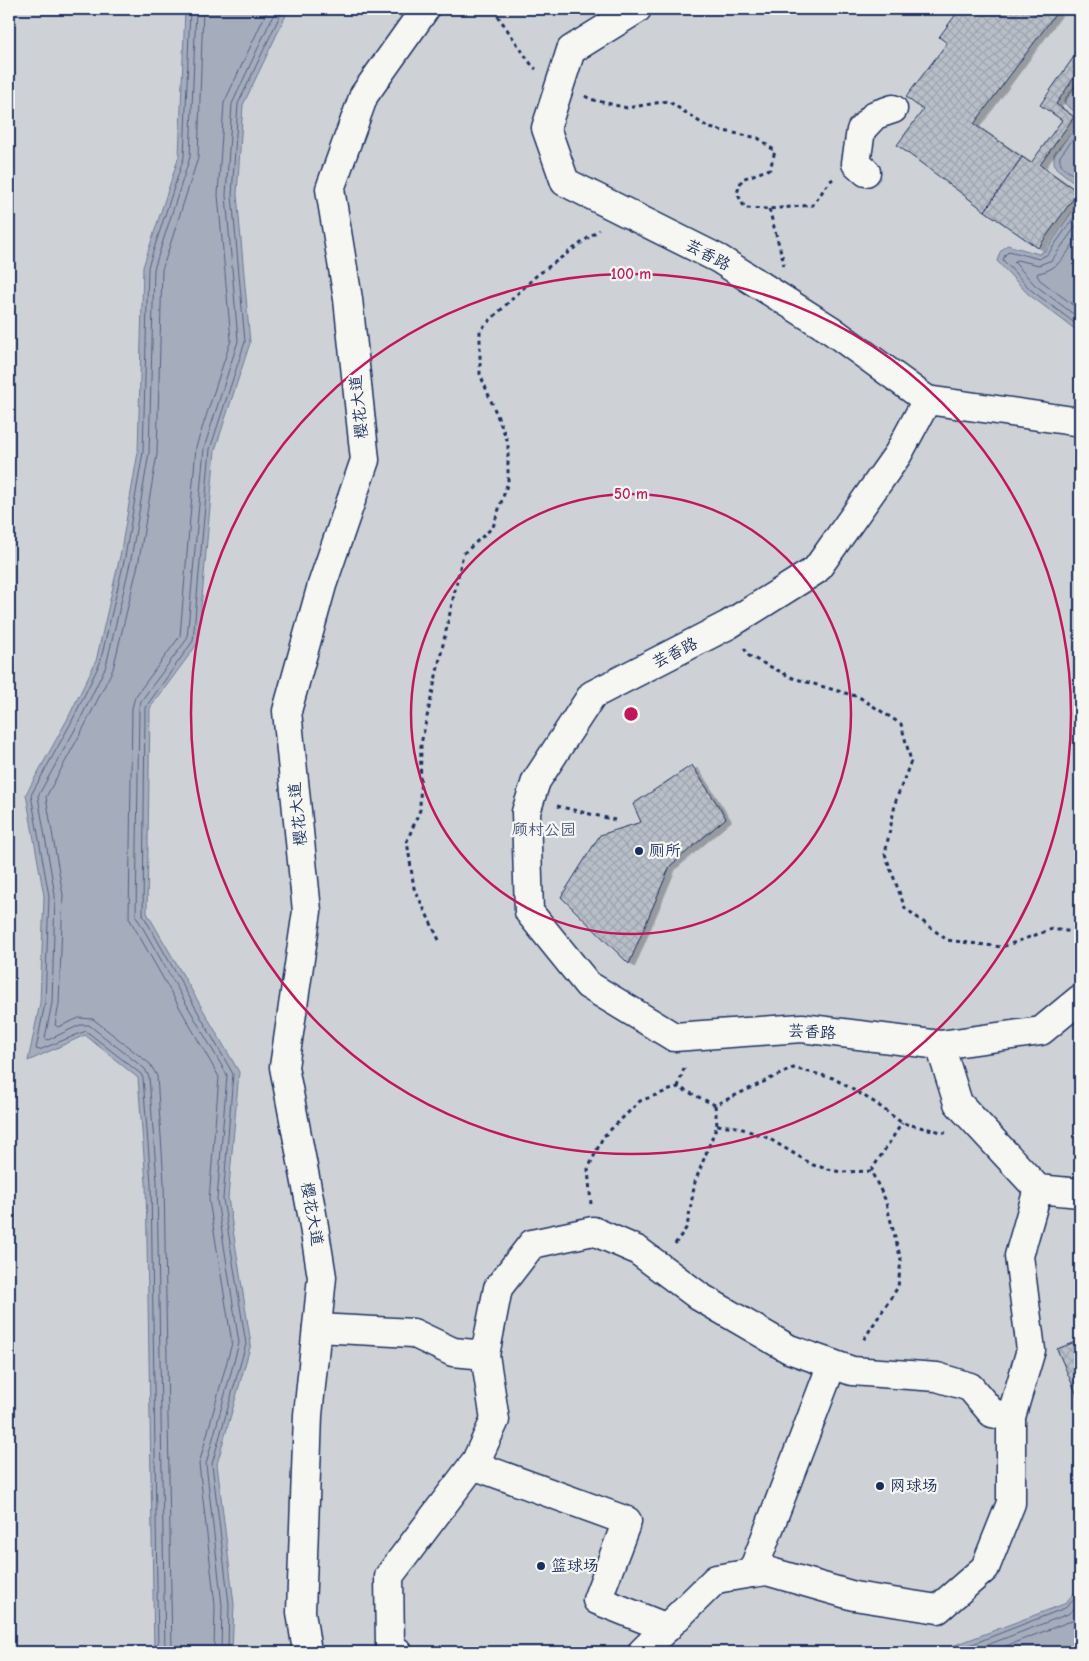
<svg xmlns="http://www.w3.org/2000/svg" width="1089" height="1661" font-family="'Comic Neue','LXGW WenKai TC',sans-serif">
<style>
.park{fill:#ced2d7;stroke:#74809a}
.water{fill:#a5acbc;stroke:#6e7a96}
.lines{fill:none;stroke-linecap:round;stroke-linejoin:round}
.shore{stroke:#526184;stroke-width:1}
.building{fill:url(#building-cross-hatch);stroke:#1b2f5e;filter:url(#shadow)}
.minor-casing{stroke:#1b2f5e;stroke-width:31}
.path{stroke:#1b2f5e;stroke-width:3;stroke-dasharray:4 4;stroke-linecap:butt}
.minor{stroke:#f6f6f2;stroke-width:28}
.ring{fill:none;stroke:#c2185b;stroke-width:2.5}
.poi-dot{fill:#1b2f5e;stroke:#f6f6f2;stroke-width:2}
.labels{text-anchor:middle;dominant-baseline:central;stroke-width:4.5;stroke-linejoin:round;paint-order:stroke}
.street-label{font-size:16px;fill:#1b2f5e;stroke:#f6f6f2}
.park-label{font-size:16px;fill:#48587c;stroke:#f6f6f2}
.poi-label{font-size:16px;fill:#1b2f5e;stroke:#f6f6f2;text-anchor:start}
.centre{fill:#c2185b;stroke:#f6f6f2;stroke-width:2.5}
.ring-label{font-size:15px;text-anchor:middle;font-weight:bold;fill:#c2185b;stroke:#f6f6f2;stroke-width:4.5;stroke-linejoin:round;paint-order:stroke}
</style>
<defs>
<pattern id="building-cross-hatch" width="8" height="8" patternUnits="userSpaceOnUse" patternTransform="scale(1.25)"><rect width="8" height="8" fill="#b9bfc8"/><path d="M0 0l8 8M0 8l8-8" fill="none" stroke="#9ea4ae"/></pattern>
<filter id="shadow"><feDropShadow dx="5.5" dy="3" stdDeviation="0" flood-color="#0004"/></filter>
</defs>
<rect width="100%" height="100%" fill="#edeeec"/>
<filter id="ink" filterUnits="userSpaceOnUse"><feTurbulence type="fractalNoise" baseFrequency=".02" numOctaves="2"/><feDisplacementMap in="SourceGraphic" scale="10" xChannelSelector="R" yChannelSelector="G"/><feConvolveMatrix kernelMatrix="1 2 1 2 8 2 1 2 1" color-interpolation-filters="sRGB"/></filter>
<g filter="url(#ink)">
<rect class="park" x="9" y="9" width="1071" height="1643"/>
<g class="water">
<polygon points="185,9 289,9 243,105 237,194 250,343 215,450 198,643 150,708 147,913 239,1072 228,1198 251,1344 217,1464 234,1604 232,1652 154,1652 146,1183 138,1078 85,1035 28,1061 40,1003 44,896 26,794 67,720 96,661 120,556 138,452 143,267 179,156"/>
<polygon points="1080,79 1080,118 1075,112 1064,103 1065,99"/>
<polygon points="1080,118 1080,187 1056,168 1054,162 1054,154 1078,125"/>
<polygon points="1080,200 1080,333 1028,294 997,261 1000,252 1007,245 1039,254 1046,250"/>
<polygon points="1080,1587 1080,1652 937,1652 1064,1604"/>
</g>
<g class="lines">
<g class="shore">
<path d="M 1080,130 L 1060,156 C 1058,168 1072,173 1080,179"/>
<polyline points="1080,209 1048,254 1039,259 1009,251 1005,255 1003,260 1031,290 1080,327"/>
<polyline points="1080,220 1052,260 1039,265 1017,260 1014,262 1035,285 1080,319"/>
<path d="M 1080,233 C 1069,250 1060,270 1038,273 L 1037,275 L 1040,280 L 1080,310"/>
<polyline points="158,1652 151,1183 143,1078 141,1074 86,1031 39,1050 36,1049 45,1003 49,896 31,795 71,723 100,663 125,557 143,452 148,267 184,157 190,9"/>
<polyline points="165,1652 157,1182 149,1077 145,1069 89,1025 80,1025 48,1040 45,1038 52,1003 55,895 38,796 77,726 106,666 131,559 149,453 154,269 190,157 196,9"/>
<polyline points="172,1652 164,1182 157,1076 150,1064 93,1019 79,1018 58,1027 55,1025 59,1004 63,895 46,797 83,729 113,669 139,560 157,454 162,270 198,158 203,9"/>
<polyline points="214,1652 215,1605 199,1464 232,1343 209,1200 219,1077 129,918 132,708 135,697 180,636 196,447 231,340 218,195 224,103 268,9"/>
<polyline points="221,1652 222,1605 206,1464 239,1343 217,1200 227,1075 136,916 139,708 141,701 187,639 204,448 238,341 226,195 232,104 276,9"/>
<polyline points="228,1652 229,1604 212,1464 246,1344 223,1199 233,1074 143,915 145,708 193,641 210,449 245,342 232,195 238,104 283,9"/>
<polyline points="952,1652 1065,1608 1080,1594"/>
<polyline points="969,1652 1068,1614 1080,1603"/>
<polyline points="990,1652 1071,1621 1080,1613"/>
</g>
</g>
<g class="building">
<polygon points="960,9 1059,9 974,124 1022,157 985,211 897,145 923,110 906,97 947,43 939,37"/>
<polygon points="1080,48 1080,69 1056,104 1074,117 1040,165 1078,192 1038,248 985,211 1022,157 1031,163 1062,120 1040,105"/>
<polygon points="692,765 726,818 670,866 629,964 561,897 600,835 641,822 633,804"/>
<polygon points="1080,1340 1080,1402 1057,1349"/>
</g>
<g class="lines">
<defs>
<g id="minor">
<polyline points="637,9 571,50 546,128 565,182 719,259 831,330 927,400 898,454 816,570 728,625 592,695 536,781 526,812 529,912 588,985 674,1037 802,1028 940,1045 958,1103 1038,1189 1080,1193"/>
<polyline points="866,172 856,163 861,130 875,115 893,109"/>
<polyline points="927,400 1080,422"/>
<polyline points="940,1045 1041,1031 1080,999"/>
<polyline points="317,1328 413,1333 453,1352 485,1355"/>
<polyline points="473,1465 627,1521 597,1600 667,1628"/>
<polyline points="752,1573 832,1364"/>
<polyline points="307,1652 301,1612 308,1415 322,1277 312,1214 284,1067 307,911 287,711 322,585 365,460 348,299 330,189 364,95 425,9"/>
<polyline points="398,1652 390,1645 389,1576 476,1461 495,1420 485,1355 498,1288 532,1244 593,1231 637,1250 700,1297 789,1349 852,1371 937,1377 970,1387 992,1413 1011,1417"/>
<polyline points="642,1652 716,1579 752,1573 767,1571 854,1596 938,1609 985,1568 1011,1503 1011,1417 1031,1350 1019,1256 1038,1189"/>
</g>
</defs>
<use href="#minor" class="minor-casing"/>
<g class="path">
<polyline points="493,9 533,67 536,69"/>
<polyline points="585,96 590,99 627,108 668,101 709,128 758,138 775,151 770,169 742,179 737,193 745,208 769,209 813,205 829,182 833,179"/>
<polyline points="769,209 784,263 783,266"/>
<polyline points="744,648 749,656 793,678 859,697 901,724 911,761 896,800 885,854 905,908 947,940 1002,947 1052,929 1080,933"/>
<polyline points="557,806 615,820"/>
<polyline points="439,940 414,888 407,841 420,810 421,744 463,554 493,527 508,482 508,442 480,374 480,330 536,276 599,230"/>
<polyline points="678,1087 685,1065"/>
<polyline points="715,1105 717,1125"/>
<polyline points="871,1171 902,1123"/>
<polyline points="591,1204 588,1169 603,1137 640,1101 678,1087 715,1105 793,1068 833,1078 874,1102 902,1123 946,1133"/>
<polyline points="675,1244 687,1227 695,1182 717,1125 737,1127 768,1138 813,1165 840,1172 871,1171 885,1199 901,1260 898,1287 862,1342"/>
</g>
<use href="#minor" class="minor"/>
</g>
</g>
<g class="ring">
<circle cx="631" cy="714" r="220"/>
<circle cx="631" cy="714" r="440"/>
</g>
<g class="poi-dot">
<circle cx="639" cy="851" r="5"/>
<circle cx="880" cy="1486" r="5"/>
<circle cx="541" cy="1566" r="5"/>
</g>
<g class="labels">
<g class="street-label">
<text transform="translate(708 255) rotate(28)">芸香路</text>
<text transform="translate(359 407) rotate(-96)">樱花大道</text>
<text transform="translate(675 653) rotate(-27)">芸香路</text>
<text transform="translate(298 814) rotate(-96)">樱花大道</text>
<text transform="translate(812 1032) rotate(3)">芸香路</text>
<text transform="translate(312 1214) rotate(80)">樱花大道</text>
</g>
<g class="park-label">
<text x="544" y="830">顾村公园</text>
</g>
<g class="poi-label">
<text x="649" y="851">厕所</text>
<text x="890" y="1486">网球场</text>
<text x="551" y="1566">篮球场</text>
</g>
</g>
<circle cx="631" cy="714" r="8" class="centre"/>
<g class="ring-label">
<text x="631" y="279">100 m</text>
<text x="631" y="499">50 m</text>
</g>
<rect width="1089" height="1661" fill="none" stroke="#f6f6f2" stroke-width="30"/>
<rect x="15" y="15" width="1059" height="1631" fill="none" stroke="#1b2f5e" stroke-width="2" filter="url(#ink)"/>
</svg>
